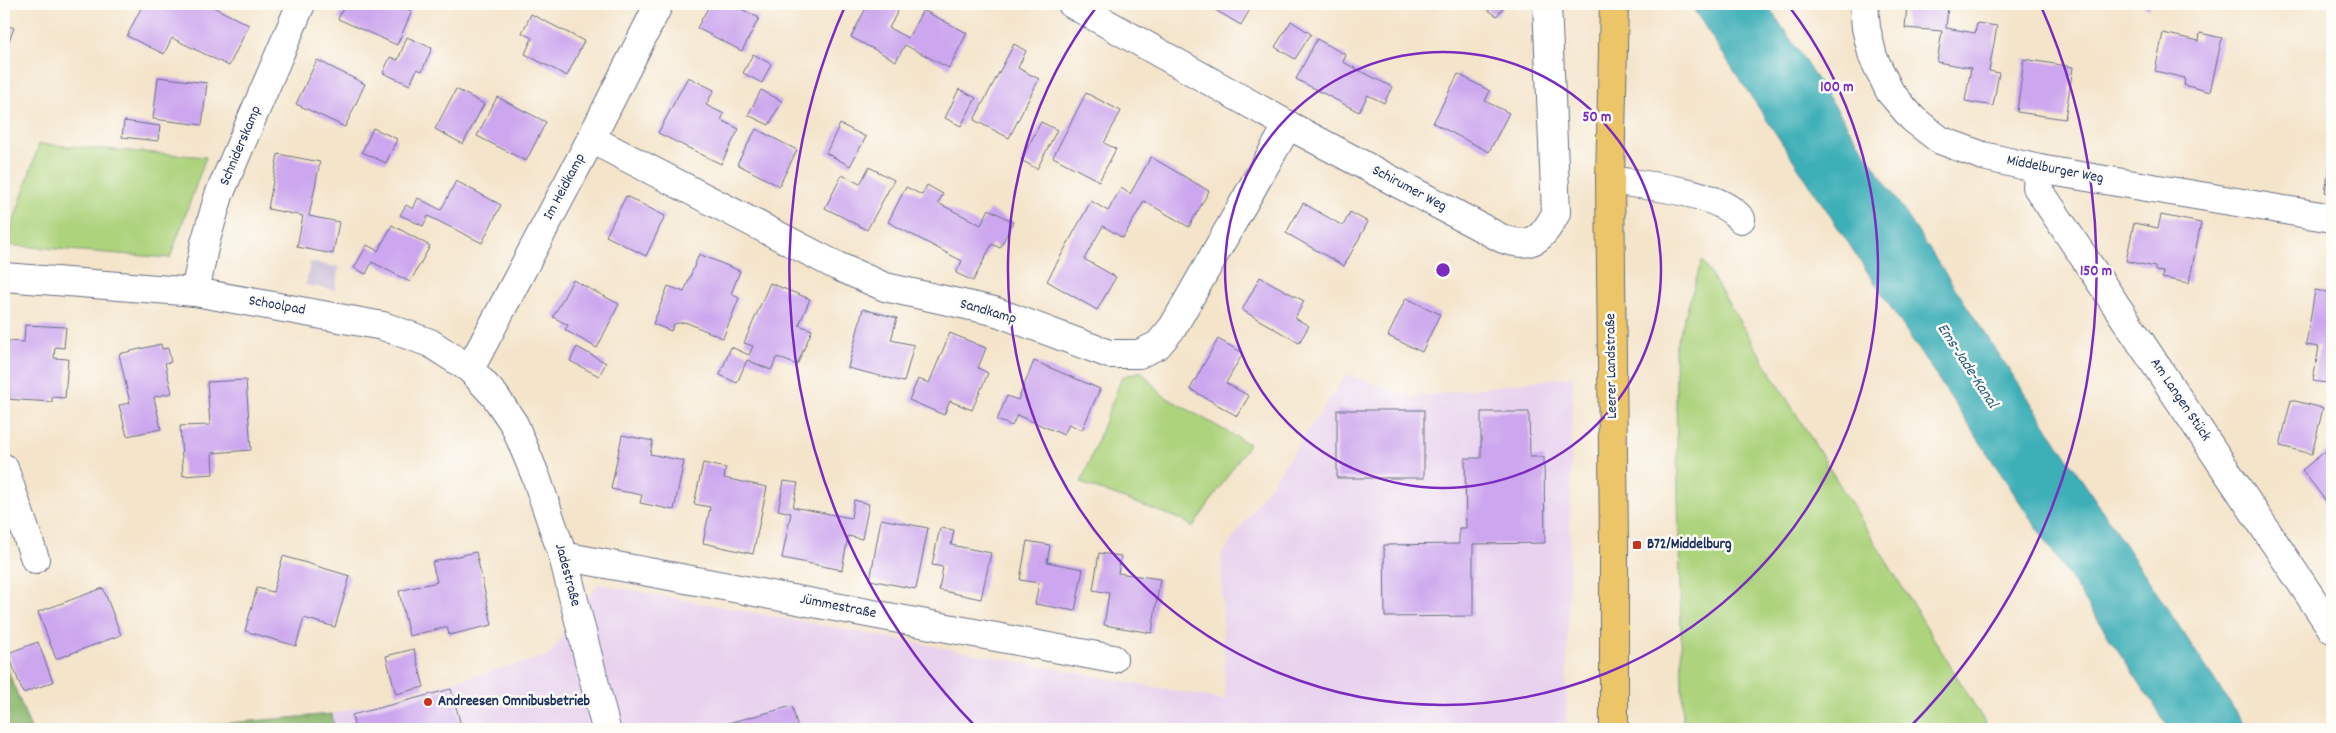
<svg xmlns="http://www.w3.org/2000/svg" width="2336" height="733" font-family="Dekko,sans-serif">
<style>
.built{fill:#e8d2ee}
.industrial{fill:#c9bfd7}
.green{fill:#add37d;stroke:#64816e}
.forest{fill:#8ab56c;stroke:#527265}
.water{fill:#3eafb7;stroke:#2c6f8a}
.building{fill:#cca6ee}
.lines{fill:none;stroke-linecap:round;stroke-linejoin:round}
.minor-casing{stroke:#676e84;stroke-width:30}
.major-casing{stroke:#676e84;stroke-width:30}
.minor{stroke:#fff;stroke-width:28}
.major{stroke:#edc569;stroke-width:28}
.ring{fill:none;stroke:#7b2cbf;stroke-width:2.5}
.poi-dot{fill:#c8321e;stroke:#fdfcf7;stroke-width:2}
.labels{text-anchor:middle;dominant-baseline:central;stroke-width:5;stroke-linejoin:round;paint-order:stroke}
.street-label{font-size:15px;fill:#1b2f5e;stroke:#fdfcf7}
.poi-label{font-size:15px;font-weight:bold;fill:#1b2f5e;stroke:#fdfcf7;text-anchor:start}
.water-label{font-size:16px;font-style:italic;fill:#275c7d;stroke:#fdfcf7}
.centre{fill:#7b2cbf;stroke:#fdfcf7;stroke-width:2.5}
.ring-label{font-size:15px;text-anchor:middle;font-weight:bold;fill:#7b2cbf;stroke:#fdfcf7;stroke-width:5;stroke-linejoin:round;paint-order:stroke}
</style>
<rect width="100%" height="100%" fill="#fdfcf7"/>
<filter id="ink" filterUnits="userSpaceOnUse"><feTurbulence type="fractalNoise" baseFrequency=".02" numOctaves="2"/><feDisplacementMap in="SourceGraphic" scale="10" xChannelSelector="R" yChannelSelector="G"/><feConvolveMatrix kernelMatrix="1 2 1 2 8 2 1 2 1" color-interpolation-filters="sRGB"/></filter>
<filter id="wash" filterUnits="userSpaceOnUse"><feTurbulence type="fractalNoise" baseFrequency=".0096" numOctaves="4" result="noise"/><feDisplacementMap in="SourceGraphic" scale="20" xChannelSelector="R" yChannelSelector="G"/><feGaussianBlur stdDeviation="1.12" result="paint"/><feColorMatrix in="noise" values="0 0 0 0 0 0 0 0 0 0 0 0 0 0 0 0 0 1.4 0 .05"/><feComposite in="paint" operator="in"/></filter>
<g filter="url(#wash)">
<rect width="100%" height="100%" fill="#f4e4ca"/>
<polygon class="built" points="1347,374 1412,397 1573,376 1566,729 334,729 332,714 548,656 598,584 1225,700 1221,556"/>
<polygon class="industrial" points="310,262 339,267 335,290 306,285"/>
<g class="green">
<polygon points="39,144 206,157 170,258 6,245"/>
<polygon points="1702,260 1989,729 1683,729 1675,349"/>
<polygon points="1141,371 1162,395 1249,444 1193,527 1182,520 1081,483 1122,377"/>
</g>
<g class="forest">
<polygon points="4,660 31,729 4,729"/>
<polygon points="332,714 334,729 163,729"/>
</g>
<polygon class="water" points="1690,4 1767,4 2247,729 2170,729"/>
<g id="blocks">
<g class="building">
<polygon points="143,4 156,4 169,10 172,4 209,4 209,5 249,25 229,66 172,38 164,54 127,36"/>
<polygon points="345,4 396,4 412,11 397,45 338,19"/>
<polygon points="710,4 731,4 759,18 742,51 697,28"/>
<polygon points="868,4 901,5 889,28 908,38 923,10 967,33 949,68 905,45 896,61 851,37"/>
<polygon points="1205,4 1253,4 1241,25"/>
<polygon points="1479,4 1506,4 1497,16"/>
<polygon points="1907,4 1948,6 1946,28 1975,33 1977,23 1997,26 1989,71 1999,73 1993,106 1965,101 1971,68 1937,62 1942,31 1905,28"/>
<polygon points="2142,4 2152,4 2148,9"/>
<polygon points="531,14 584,41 567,76 525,54 532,38 522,33"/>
<polygon points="1291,21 1311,34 1295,59 1275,47"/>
<polygon points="4,24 14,28 7,46 4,45"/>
<polygon points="2163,33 2199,41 2200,33 2222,38 2210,92 2184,85 2185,78 2155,71"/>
<polygon points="407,37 432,48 422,71 417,69 410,85 383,73 390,57 398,60"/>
<polygon points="1317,39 1346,55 1343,62 1392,87 1384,103 1368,95 1359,112 1296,79"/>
<polygon points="1014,44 1026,51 1018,68 1039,79 1009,138 974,120"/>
<polygon points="753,54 771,64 762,83 743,73"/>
<polygon points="2024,59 2073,67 2065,119 2017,112"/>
<polygon points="317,60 365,84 345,127 296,104"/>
<polygon points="1458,74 1490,91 1485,101 1509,113 1489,152 1433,123"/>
<polygon points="158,77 207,83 202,125 153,119"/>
<polygon points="688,77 714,90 706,105 724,114 721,120 739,129 721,164 658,133"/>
<polygon points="456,89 484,104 463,144 435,129"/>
<polygon points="959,89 976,98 961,126 945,118"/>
<polygon points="761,90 782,101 769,125 748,115"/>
<polygon points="1086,93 1121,111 1104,143 1116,149 1099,181 1053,157"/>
<polygon points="497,97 546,122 526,161 477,136"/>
<polygon points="124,121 160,126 158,141 122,137"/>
<polygon points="1041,122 1057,130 1037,169 1021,160"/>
<polygon points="840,124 866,137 850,166 826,153"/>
<polygon points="373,128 397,139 386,163 362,152"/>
<polygon points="756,129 797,150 779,186 737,164"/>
<polygon points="278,154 320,162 309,216 339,222 333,254 297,247 303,216 268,209"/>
<polygon points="2331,154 2332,154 2332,193 2325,192"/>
<polygon points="1151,157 1209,191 1189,227 1144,201 1123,238 1103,226 1084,259 1116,277 1097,310 1047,281 1091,201 1108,211 1121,188 1130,194"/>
<polygon points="869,167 894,180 867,230 825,208 842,175 860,184"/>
<polygon points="456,181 501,205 482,243 428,216 423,226 400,215 406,205 413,209 418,198 441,210"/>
<polygon points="927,185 943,194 938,203 981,225 989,209 1013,222 1000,248 992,244 973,281 956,273 962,261 888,222 906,187 922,195"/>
<polygon points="626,196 665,216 646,256 606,236"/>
<polygon points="1303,203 1343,226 1350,212 1368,222 1344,266 1286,233"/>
<polygon points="2161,215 2201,223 2189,283 2162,278 2163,272 2155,271 2155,267 2126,261 2134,223 2158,228"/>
<polygon points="392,225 430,246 410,282 372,262 366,274 354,268 367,245 378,251"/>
<polygon points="699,254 740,271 731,294 739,298 723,338 685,322 674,324 671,331 653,324 668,286 684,292"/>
<polygon points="1260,277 1304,301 1295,318 1309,326 1299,343 1242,310"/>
<polygon points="573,280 619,304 597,348 565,330 568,325 553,317"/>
<polygon points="770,283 810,299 799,325 812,330 797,365 777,357 771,370 747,360 737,383 720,375 731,347 749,355 753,346 744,343"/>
<polygon points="2315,290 2332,293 2332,384 2313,381 2319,347 2306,345"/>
<polygon points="1406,298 1440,314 1422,352 1388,336"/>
<polygon points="863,309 897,318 891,340 914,345 904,382 848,368"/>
<polygon points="25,325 66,327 64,348 55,347 54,358 68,359 65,398 52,397 52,402 4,399 7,341 24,342"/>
<polygon points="950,333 986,348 978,368 988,373 972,410 950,401 944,415 909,400 918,379 929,383"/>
<polygon points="1218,339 1243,353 1226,383 1249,396 1237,416 1190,389"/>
<polygon points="161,344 162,349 168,348 171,362 165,363 172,393 154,397 161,429 127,436 119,405 130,403 119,354"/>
<polygon points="577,347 606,363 599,376 570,361"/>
<polygon points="1034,361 1100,389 1082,430 1069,424 1064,435 1017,415 1012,426 997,420 1007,396 1018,400"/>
<polygon points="246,380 251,450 212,453 213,474 183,476 180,426 210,425 207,382"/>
<polygon points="2291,400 2323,408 2312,454 2280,446"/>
<rect x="1337" y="410" width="87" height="68"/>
<polygon points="1481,412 1529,412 1530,457 1544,457 1545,543 1473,544 1473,616 1385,617 1384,545 1459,544 1459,528 1466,528 1465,458 1481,458"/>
<polygon points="622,435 653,441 650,454 684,461 674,510 640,503 642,495 611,489"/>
<polygon points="2332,446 2332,509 2302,470"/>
<polygon points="703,463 726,468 724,478 767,487 753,554 703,543 710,507 694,504"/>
<polygon points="784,481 798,483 793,507 851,518 854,500 869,504 862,539 848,536 842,570 782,558 791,513 778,510"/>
<polygon points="881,519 928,528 916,589 870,580"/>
<polygon points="940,528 954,530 951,545 991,553 981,599 939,590 943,567 932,565"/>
<polygon points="1027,541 1050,545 1047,562 1083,569 1075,611 1035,604 1039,583 1020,580"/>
<polygon points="476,552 492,625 449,635 447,627 409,636 399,591 437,582 432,562"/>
<polygon points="1099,553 1121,556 1118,573 1160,579 1152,633 1104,625 1109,593 1093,590"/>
<polygon points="283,556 350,576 335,627 304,618 296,646 245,631 257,588 273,592"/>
<polygon points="103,588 121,635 56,659 38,612"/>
<polygon points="38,642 53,682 23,693 8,653"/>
<polygon points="414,649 424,687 396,694 386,656"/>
<polygon points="451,689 462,729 355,729 352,715"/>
<polygon points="792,706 798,729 706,729"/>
</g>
</g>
</g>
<g filter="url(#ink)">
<use href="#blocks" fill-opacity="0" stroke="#676e84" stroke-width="1"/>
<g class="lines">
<defs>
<g id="minor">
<path d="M 1072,4 L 1288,125 L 1501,238 C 1531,250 1543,239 1556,213 L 1547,4"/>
<polyline points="1864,4 1866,28 1873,57 1890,92 1913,119 1940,140 1983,156 2039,169 2332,218"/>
<polyline points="591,139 837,266 885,287 994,311 1109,354 1139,354 1158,345 1173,327 1288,125"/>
<polyline points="2039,169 2037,187 2332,629"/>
<path d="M 1610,180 C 1647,186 1716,190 1741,219"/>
<polyline points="4,277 195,292 383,326 430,343 470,369 495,396 514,424 536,477 563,556 606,729"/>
<polyline points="195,292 205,243 219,195 301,4"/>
<polyline points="470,369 591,139 659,4"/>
<polyline points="4,468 35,559"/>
<polyline points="563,556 1113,659"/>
</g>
<polyline id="major" points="1614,729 1614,544 1610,180 1614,4"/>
</defs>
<use href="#minor" class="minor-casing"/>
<use href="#major" class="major-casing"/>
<use href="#minor" class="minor"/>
<use href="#major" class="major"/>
</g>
</g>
<g class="ring">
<circle cx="1443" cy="270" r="218"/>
<path d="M1788 5A435 435 0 1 1 1098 5"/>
<path d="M977 728A653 653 0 0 1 846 4M2040 4A653 653 0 0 1 1909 728"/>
</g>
<g class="poi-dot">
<rect x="1632" y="540" width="10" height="10" rx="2.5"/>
<circle cx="428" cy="702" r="5"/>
</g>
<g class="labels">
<g class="street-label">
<text transform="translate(241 146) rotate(-67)">Schniderskamp</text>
<text transform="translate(2055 170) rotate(11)">Middelburger Weg</text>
<text transform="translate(565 187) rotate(-62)">Im Heidkamp</text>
<text transform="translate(1409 189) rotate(28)">Schirumer Weg</text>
<text transform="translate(277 306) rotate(10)">Schoolpad</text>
<text transform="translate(988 312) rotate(16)">Sandkamp</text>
<text transform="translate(1612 366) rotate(-91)">Leerer Landstraße</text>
<text transform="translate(2180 400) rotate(56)">Am Langen Stück</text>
<text transform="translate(567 575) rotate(75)">Jadestraße</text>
<text transform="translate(838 607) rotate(11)">Jümmestraße</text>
</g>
<g class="poi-label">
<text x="1647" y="545">B72/Middelburg</text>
<text x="438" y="702">Andreesen Omnibusbetrieb</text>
</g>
<g class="water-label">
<text transform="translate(1967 366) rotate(57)">Ems-Jade-Kanal</text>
</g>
</g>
<circle cx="1443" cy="270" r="8" class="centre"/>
<g class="ring-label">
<text x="1837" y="91">100 m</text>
<text x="1597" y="121">50 m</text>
<text x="2096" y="275">150 m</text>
</g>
<rect width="2336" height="733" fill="none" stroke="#fdfcf7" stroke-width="20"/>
</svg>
